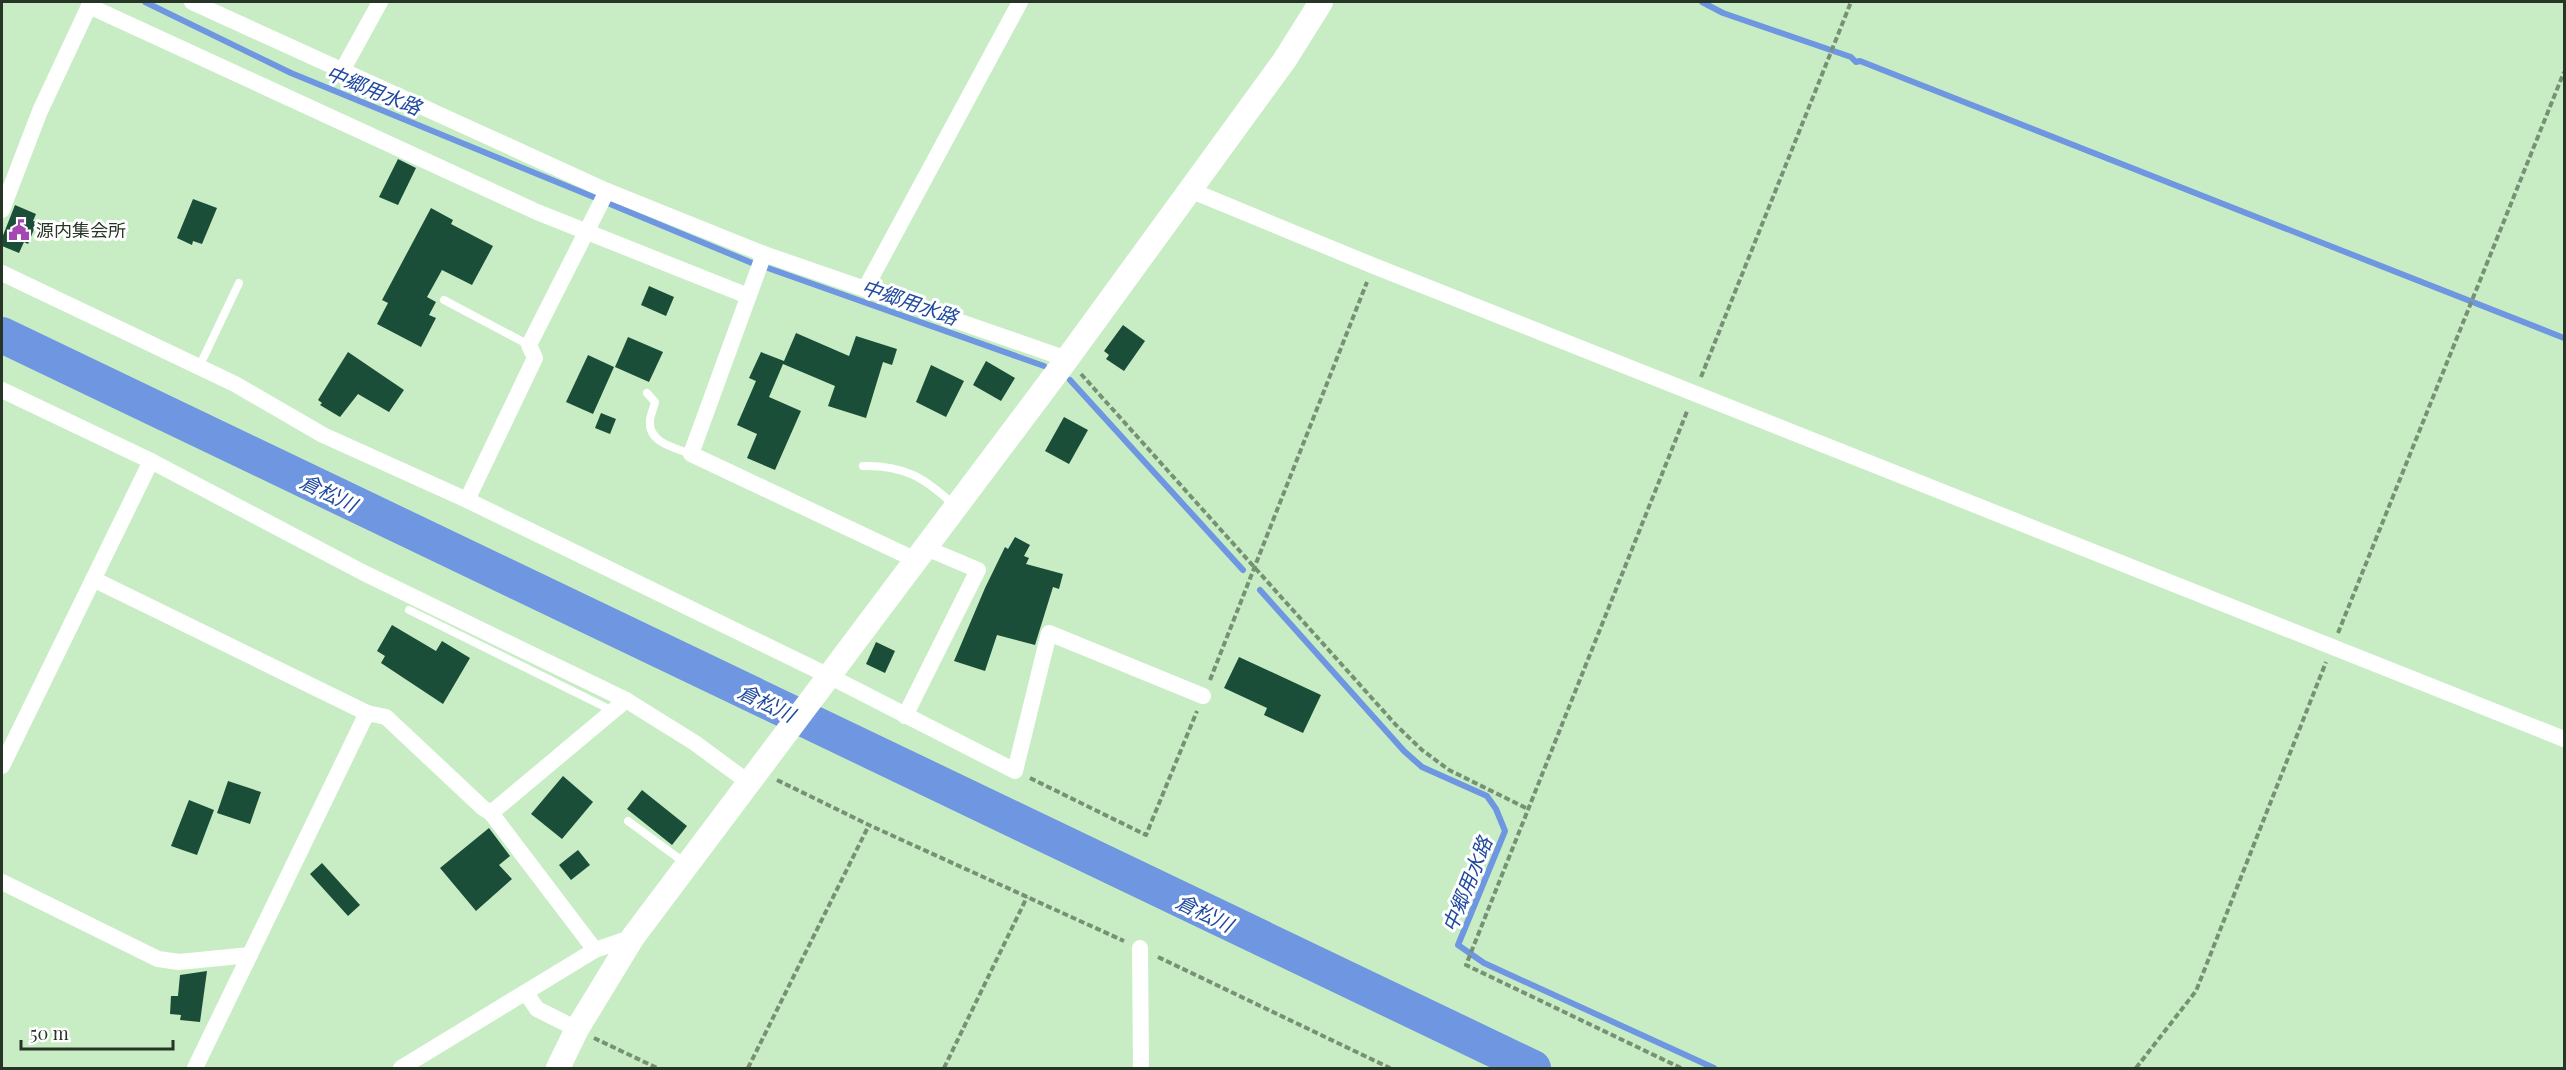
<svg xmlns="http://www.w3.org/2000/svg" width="2566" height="1070" font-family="'Playfair Display','Noto Sans JP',serif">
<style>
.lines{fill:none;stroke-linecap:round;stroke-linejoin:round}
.stream{stroke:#6f96e0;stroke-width:6}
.river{stroke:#6f96e0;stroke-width:36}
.building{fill:#1a4e38}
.path{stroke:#779175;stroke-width:4;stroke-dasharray:6 3;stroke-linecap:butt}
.lane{stroke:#fff;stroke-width:8}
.street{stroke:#fff;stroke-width:16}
.secondary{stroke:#fff;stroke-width:24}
.labels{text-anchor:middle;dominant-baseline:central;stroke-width:6;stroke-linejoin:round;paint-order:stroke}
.poi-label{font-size:18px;fill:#273526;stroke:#fff;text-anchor:start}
.water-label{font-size:20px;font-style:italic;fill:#1f499f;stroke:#fff}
</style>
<rect width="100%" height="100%" fill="#c8edc4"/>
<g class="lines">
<g class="stream">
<polyline points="145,2 291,73 596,198"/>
<polyline points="1702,2 1723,13 1851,57 1856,62 1860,61 2564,338"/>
<polyline points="610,204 752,263"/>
<polyline points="765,267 1044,366"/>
<polyline points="1070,380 1243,570"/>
<polyline points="1260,590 1404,751 1422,767 1487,796 1496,809 1505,831 1458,945 1484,963 1714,1068"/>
</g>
<polyline class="river" points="2,335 1533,1068"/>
</g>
<g class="building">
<polygon points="398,159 416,168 398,205 379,197"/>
<polygon points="193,199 217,208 202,244 193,241 192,245 177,238"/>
<polygon points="15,205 36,214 33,221 37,222 28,244 24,242 19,253 2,246 2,238"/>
<polygon points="431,208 453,220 451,224 493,246 472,285 442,270 427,297 436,302 429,315 436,318 421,347 377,324 388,303 382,300"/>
<polygon points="649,286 674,297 666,316 641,305"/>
<polygon points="1123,325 1145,341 1124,371 1106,359 1109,355 1104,351"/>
<polygon points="796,333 849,356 856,336 897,349 892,365 883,362 866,418 828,406 835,386 783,364 769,397 801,411 775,470 747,458 757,434 737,425 756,381 749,378 761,352 784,361"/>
<polygon points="628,337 663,352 649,382 615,367"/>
<polygon points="348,352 404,390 389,412 358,394 340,417 320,405 322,403 318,400"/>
<polygon points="588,355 614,367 593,414 566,402"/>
<polygon points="986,361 1015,378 1001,401 973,385"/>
<polygon points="931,365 964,381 946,417 916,402"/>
<polygon points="601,413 616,419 610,434 595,428"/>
<polygon points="1064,417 1088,430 1069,464 1045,451"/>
<polygon points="1015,537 1030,545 1024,556 1029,558 1026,564 1063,574 1059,589 1053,587 1035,645 997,635 985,671 954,661 985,588 1005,547 1008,549"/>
<polygon points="392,625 436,651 442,641 470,658 443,704 381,663 385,656 377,651"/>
<polygon points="876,642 895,651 885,673 866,664"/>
<polygon points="1239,657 1321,695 1303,733 1264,715 1267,708 1224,688"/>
<polygon points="563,776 593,802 562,839 531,814"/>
<polygon points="228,781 261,792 250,824 217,813"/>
<polygon points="642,790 687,826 672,845 627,809"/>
<polygon points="189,800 214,810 197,855 171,846"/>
<polygon points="489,828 510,856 499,865 512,879 476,911 440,868"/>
<polygon points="578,850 590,865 571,880 559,865"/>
<polygon points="322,863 360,905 348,916 310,874"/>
<polygon points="207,971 200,1022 180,1020 181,1015 170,1014 171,996 178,996 180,975"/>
</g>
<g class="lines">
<g class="path">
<polyline points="1081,374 1396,725 1422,750 1449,770 1528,809"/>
<polyline points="1701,377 1851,2"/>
<polyline points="2338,633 2564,72"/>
<polyline points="1210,680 1367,282"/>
<polyline points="1030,778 1146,835 1197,711"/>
<polyline points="777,780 869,825 1124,941"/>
<polyline points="1158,957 1390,1068"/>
<polyline points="594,1038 657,1068"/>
<polyline points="748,1068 869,825"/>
<polyline points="944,1068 1027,897"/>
<polyline points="1681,1068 1466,965 1688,409"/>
<polyline points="2136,1068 2196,991 2326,662"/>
</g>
<g class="lane">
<polyline points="444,300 529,345"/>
<polyline points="199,367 239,283"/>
<path d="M 647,393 L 655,402 C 654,408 650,415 650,421 C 648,443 676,448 691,454"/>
<path d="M 863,466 C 905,465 925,478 955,506"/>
<polyline points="409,610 613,711"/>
<polyline points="628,821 685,863"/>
</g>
<g class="street">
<polyline points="192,2 607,191 764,254 1067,359"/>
<polyline points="89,6 537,212 748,296"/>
<polyline points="342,71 380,2"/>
<polyline points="1190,190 1374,266 2564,739"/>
<polyline points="2,210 40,111 91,2"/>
<polyline points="764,254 691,454 916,560"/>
<polyline points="2,273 235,384 323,435 467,500 829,676 1015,771 1049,633 1203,696"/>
<polyline points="865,289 1020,2"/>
<polyline points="2,390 151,461 364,573 626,700 695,743 748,782"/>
<polyline points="467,500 535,358 529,345 607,191"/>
<polyline points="93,579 367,713"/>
<polyline points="905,716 978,570 926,548"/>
<polyline points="2,766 151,461"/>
<polyline points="491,813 626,700"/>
<polyline points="2,882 158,959 179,962 250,955"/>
<polyline points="1140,948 1141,1068"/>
<polyline points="526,993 537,1009 577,1029"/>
<polyline points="195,1068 367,713 386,717 483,808 491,813 595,950"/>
<polyline points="401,1068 595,950 633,937"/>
</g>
<polyline class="secondary" points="558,1068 577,1029 633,937 1067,359 1284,61 1321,2"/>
</g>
<defs>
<symbol id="civic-bare" viewBox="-9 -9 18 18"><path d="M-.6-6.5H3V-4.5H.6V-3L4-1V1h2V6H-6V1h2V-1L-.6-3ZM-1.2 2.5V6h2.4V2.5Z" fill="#a347b1" stroke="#fff" stroke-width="2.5" paint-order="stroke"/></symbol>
</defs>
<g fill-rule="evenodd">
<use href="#civic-bare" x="4" y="215" width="30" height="30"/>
</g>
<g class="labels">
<g class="poi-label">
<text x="36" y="230">源内集会所</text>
</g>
<g class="water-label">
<text transform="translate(374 89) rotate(22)">中郷用水路</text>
<text transform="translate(910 301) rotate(19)">中郷用水路</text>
<text transform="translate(329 492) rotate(26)">倉松川</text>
<text transform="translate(767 702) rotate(26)">倉松川</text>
<text transform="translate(1466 884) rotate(-68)">中郷用水路</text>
<text transform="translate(1205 912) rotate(26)">倉松川</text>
</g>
</g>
<rect width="2566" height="1070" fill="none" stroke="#273526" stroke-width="6"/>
<path d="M21 1040v9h152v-9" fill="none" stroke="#273526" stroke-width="3"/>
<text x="30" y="1040" font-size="18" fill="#273526" stroke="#ffffff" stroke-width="4.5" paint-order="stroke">50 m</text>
</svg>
